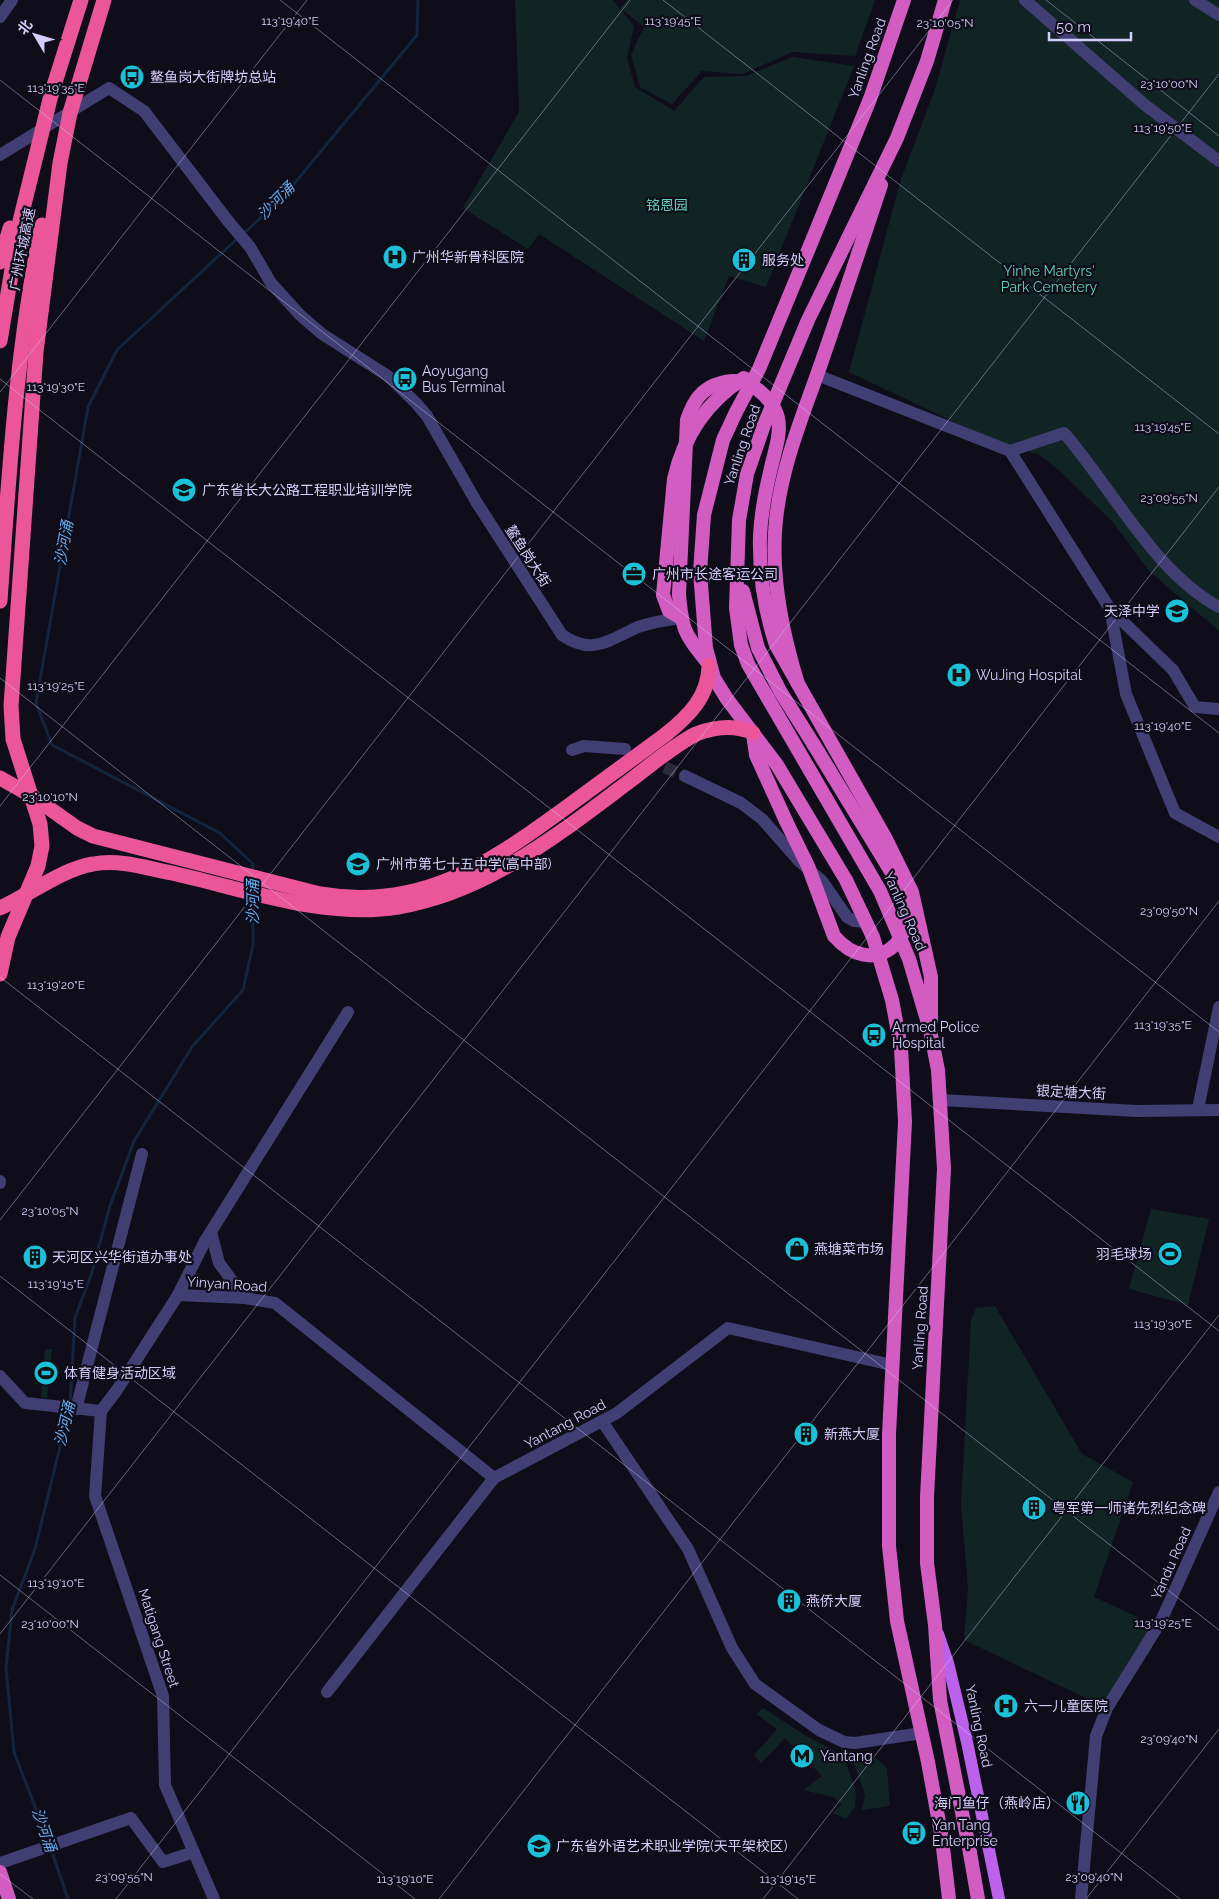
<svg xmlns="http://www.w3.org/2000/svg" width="1219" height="1899" font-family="Raleway,'Noto Sans SC',sans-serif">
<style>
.green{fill:#112424}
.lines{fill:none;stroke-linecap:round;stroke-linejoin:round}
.stream{stroke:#13243e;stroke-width:3}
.minor-tunnel{stroke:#2d2a3c;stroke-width:12;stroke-dasharray:12 6;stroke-linecap:butt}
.minor{stroke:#413e74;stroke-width:12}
.primary{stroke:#bb61ec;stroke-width:12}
.trunk{stroke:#d35cc3;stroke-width:14}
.motorway{stroke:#eb569a;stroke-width:15}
.trunk-bridge{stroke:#d35cc3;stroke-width:14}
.motorway-bridge{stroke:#eb569a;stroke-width:15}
.ticks{fill:none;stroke:#d3cdf9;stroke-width:1;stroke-opacity:0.45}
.labels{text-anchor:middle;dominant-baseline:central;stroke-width:4.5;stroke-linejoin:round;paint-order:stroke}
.street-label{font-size:14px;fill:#d3cdf9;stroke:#100d1b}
.poi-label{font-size:14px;fill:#d3cdf9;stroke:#100d1b;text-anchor:start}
.park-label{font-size:14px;fill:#63cfb6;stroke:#100d1b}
.water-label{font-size:15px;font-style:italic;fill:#67aced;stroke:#100d1b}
.ticks-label{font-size:12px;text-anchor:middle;fill:#d3cdf9;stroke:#100d1b;stroke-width:4.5;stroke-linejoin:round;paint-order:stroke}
</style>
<rect width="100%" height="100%" fill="#100d1b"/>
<g class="green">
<polygon points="515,0 613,0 634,26 627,58 635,87 674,111 704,77 746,76 793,57 854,66 766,287 729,276 704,341 539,234 528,249 463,208 519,112"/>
<polygon points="627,0 875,0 855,56 792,52 743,74 702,71 672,104 640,87 631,55 644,27 620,8"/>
<polygon points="960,0 1219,0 1219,631 1149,571 1112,521 1062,473 1038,454 996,442 849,372 901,179 935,89"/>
<polygon points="1151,1209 1209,1219 1188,1305 1129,1289"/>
<polygon points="995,1306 1082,1454 1133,1482 1094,1597 1153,1624 1107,1708 964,1640 968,1588 961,1504 971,1320 976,1308"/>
<polygon points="45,1349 52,1349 47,1398 41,1397"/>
<polygon points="763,1708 808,1737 844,1756 856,1792 855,1807 846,1819 832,1813 842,1804 833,1797 803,1790 822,1776 785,1738 761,1763 754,1755 777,1729 756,1714"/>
<polygon points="868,1751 887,1768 890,1806 862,1810 865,1795 852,1758"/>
</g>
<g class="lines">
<g class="stream">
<polyline points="243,234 284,196 417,35 418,0"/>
<polyline points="238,238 117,350 88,407 36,703 52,745 220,833 253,864 253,873"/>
<polyline points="70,1404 75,1318 91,1275 110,1206 134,1141 192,1047 243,990 253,945 253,897"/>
<polyline points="49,1843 14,1752 6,1668 12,1610 35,1549 69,1410"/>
<polyline points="51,1849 68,1899"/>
</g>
<polyline class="minor-tunnel" points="648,760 685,776"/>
<g class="minor">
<polyline points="1025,0 1145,105 1219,161"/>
<polyline points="1195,0 1219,15"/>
<polyline points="0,17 12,0"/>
<path d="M 0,155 L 109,88 L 144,111 L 228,221 L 250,247 L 271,283 L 300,315 L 322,334 L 388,376 L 416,403 L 427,416 L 477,503 L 562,635 C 592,656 609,640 638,627 C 652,622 666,620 681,618"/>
<polyline points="817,375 1010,451 1110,609 1126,694 1175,813 1219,837"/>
<path d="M 1010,451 L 1064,433 C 1112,488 1154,572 1219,607"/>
<polyline points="1110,609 1173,670 1195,707 1219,709"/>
<polyline points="572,750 584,746 625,749"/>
<polyline points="685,776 741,803 762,819 799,861 822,881 847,917 854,921 866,922"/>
<polyline points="941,1100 1137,1111 1219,1110"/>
<polyline points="1198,1109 1219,1007"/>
<polyline points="0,1183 0,1181"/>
<polyline points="211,1232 219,1263 245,1298"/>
<polyline points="178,1295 205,1241 348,1012"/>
<polyline points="0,1376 25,1403 101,1411 117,1390 178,1295 245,1298 275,1303 494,1478"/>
<polyline points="76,1409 142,1154"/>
<polyline points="101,1411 95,1496 163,1696 165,1785 214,1899"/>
<polyline points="602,1421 688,1549 732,1648 755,1684 819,1730 844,1742 855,1743 922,1733"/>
<polyline points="327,1692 494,1478 617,1413 728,1328 892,1365"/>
<polyline points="0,1863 131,1818 163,1862 194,1852"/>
<polyline points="1081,1899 1096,1736 1107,1708 1161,1621 1219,1492"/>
</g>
<polyline class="primary" points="938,1634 948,1663 967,1742 999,1899"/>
<g class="trunk">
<polyline points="904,0 870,99 809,248 759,369 736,412 723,440 704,515 700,572 706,648 714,678 727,699 777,765 846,880 873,937 892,1000 901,1048 905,1122 889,1434 889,1546 897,1621 928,1762 942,1839 949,1899"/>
<polyline points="945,0 927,61 897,138 808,320 764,425 747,474 739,520 736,608 741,645 748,664 880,891 909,959 930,1030 938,1070 944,1169 927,1497 927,1563 935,1625 940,1700 970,1853"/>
<path d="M 760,536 C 759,574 764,609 776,645 L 886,839 L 912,892 L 931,977 L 931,1020"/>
<polyline points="743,591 758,648 780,691 814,745"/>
<path d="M 679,594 C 682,631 685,634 707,662"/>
<path d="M 681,618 L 669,611 L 663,595 L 674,479 C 684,435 706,402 744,378"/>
<path d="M 798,684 C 782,632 770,575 776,520 C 781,470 800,422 817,375 C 839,312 860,248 881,185"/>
<polyline points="753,734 756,755 786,821"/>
<polyline points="0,1872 9,1899"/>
</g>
<g class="motorway">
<polyline points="51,95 81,0"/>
<path d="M 0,601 C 9,475 16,349 42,225"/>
<path d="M 0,778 L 32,796 L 77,828 L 93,836 L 320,894 C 420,911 487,865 564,809 C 598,784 632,759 665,735 C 689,716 709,696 709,665"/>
<path d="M 0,908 C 29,895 62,869 93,864 C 120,859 146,868 172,873 C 244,889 324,919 398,907 C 488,892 560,833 631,780 C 652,764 673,746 696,734 C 715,727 734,724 753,733"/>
<polyline points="0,974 8,937 38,866 42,846 40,824 13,739 11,706 36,352 60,163 70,113"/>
</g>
<g class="trunk-bridge">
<path d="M 679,594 L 687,420 C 693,402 701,388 721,383 C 734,379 747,382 757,389 C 791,415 777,439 770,472 C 765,493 761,514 760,536"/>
<path d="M 786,821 L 808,866 L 834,936 C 872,980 922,942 903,891 L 814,745"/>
<polyline points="970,1853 978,1899"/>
</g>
<g class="motorway-bridge">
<polyline points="70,113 104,0"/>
<polyline points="0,262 10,228"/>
<polyline points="0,341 20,221 51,95"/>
</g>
</g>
<path class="ticks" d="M 280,0 L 1219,733M 663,0 L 1219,434M 1046,0 L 1219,136M 0,80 L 1219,1032M 0,379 L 1219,1331M 0,392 L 307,0M 0,678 L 1219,1630M 0,806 L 630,0M 0,977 L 1180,1899M 0,1220 L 953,0M 0,1276 L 798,1899M 0,1575 L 415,1899M 0,1634 L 1219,74M 0,1874 L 33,1899M 116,1899 L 1219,487M 439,1899 L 1219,901M 763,1899 L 1219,1315M 1086,1899 L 1219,1729"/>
<defs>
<symbol id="bus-disc" viewBox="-11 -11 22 22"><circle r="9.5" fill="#1ac1d8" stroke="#100d1b"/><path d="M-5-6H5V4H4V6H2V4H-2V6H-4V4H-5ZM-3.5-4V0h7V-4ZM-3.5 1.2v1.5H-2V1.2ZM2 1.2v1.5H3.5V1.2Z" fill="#111"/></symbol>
<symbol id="hospital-disc" viewBox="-11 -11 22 22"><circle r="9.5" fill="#1ac1d8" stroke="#100d1b"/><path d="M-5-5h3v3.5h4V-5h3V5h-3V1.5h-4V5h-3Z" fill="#111"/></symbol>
<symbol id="building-disc" viewBox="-11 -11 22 22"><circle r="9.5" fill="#1ac1d8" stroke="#100d1b"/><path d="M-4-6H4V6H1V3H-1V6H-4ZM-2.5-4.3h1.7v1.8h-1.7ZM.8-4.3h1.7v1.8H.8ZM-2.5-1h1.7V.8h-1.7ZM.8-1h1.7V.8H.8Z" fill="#111"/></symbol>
<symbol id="university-disc" viewBox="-11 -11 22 22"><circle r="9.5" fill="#1ac1d8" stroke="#100d1b"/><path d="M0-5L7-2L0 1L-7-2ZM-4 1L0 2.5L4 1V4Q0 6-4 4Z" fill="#111"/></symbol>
<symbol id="office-disc" viewBox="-11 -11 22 22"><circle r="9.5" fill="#1ac1d8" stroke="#100d1b"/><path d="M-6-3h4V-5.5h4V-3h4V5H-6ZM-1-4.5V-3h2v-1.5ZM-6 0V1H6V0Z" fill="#111"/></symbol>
<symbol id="school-disc" viewBox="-11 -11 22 22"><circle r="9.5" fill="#1ac1d8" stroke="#100d1b"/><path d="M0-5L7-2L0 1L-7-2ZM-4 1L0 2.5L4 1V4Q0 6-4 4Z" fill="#111"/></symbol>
<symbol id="shop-disc" viewBox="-11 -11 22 22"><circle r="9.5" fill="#1ac1d8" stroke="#100d1b"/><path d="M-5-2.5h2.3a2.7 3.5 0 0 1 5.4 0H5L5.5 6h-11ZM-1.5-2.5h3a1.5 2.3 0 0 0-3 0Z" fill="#111"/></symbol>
<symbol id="stadium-disc" viewBox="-11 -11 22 22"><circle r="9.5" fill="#1ac1d8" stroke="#100d1b"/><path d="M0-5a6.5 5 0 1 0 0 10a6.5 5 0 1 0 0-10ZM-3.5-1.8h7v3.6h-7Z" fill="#111"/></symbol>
<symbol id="metro-disc" viewBox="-11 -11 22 22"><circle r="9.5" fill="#1ac1d8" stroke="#100d1b"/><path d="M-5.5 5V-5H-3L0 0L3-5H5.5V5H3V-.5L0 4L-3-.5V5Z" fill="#111"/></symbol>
<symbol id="restaurant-disc" viewBox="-11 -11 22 22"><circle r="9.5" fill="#1ac1d8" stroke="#100d1b"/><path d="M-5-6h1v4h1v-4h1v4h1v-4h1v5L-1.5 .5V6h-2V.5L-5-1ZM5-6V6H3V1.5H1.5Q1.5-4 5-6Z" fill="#111"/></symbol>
</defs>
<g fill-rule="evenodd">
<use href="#bus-disc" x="118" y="63" width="28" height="28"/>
<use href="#hospital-disc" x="381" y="243" width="28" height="28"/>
<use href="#building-disc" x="730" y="246" width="28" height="28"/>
<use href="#bus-disc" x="391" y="365" width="28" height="28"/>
<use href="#university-disc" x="170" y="476" width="28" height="28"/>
<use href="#office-disc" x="620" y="560" width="28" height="28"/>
<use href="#school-disc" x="1163" y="597" width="28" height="28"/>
<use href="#hospital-disc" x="945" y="661" width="28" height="28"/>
<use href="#university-disc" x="344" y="850" width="28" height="28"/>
<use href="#bus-disc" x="860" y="1021" width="28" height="28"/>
<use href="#shop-disc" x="783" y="1235" width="28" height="28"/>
<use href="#stadium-disc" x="1156" y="1240" width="28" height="28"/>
<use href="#building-disc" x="21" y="1243" width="28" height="28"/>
<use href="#stadium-disc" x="32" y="1359" width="28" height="28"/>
<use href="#building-disc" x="792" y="1420" width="28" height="28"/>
<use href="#building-disc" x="1020" y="1494" width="28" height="28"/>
<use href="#building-disc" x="775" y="1587" width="28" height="28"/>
<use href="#hospital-disc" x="992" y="1692" width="28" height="28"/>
<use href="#metro-disc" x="788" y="1742" width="28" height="28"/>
<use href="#restaurant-disc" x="1064" y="1789" width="28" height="28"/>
<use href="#bus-disc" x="900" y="1819" width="28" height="28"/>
<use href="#school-disc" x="525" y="1832" width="28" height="28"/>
</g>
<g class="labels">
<g class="street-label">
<text transform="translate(867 58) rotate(-70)">Yanling Road</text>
<text transform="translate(22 249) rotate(-79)">广州环城高速</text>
<text transform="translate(742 445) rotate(-71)">Yanling Road</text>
<text transform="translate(528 556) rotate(57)">鳌鱼岗大街</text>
<text transform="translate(905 911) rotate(66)">Yanling Road</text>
<text transform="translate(1071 1092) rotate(3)">银定塘大街</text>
<text transform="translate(227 1284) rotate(4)">Yinyan Road</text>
<text transform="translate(920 1328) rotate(-86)">Yanling Road</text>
<text transform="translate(565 1424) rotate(-28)">Yantang Road</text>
<text transform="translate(1171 1563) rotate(-66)">Yandu Road</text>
<text transform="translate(159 1638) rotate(72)">Matigang Street</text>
<text transform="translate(979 1726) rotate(78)">Yanling Road</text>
</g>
<g class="poi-label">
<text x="150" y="77">鳌鱼岗大街牌坊总站</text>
<text x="412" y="257">广州华新骨科医院</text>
<text x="762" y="260">服务处</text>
<text x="422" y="371">Aoyugang<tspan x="422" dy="16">Bus Terminal</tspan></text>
<text x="202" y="490">广东省长大公路工程职业培训学院</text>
<text x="652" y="574">广州市长途客运公司</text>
<text x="1160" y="611" text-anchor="end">天泽中学</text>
<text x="976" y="675">WuJing Hospital</text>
<text x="376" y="864">广州市第七十五中学(高中部)</text>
<text x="892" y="1027">Armed Police<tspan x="892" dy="16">Hospital</tspan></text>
<text x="814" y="1249">燕塘菜市场</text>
<text x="1152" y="1254" text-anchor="end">羽毛球场</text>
<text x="52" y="1257">天河区兴华街道办事处</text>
<text x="64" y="1373">体育健身活动区域</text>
<text x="824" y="1434">新燕大厦</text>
<text x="1052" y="1508">粤军第一师诸先烈纪念碑</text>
<text x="806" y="1601">燕侨大厦</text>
<text x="1024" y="1706">六一儿童医院</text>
<text x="820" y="1756">Yantang</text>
<text x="1060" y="1803" text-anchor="end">海门鱼仔（燕岭店）</text>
<text x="932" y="1825">Yan Tang<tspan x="932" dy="16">Enterprise</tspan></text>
<text x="556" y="1846">广东省外语艺术职业学院(天平架校区)</text>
</g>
<g class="park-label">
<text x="667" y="205">铭恩园</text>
<text x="1049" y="271">Yinhe Martyrs'<tspan x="1049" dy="16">Park Cemetery</tspan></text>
</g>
<g class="water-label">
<text transform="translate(276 201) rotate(-45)">沙河涌</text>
<text transform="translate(64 543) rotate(-80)">沙河涌</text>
<text transform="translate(253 902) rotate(-90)">沙河涌</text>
<text transform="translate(65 1424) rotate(-77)">沙河涌</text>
<text transform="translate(44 1830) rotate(71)">沙河涌</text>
</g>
</g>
<g class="ticks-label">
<text x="290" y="25">113°19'40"E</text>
<text x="673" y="25">113°19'45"E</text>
<text x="945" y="27">23°10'05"N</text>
<text x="1169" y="88">23°10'00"N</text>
<text x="56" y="92">113°19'35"E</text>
<text x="1163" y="132">113°19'50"E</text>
<text x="56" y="391">113°19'30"E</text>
<text x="1163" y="431">113°19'45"E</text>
<text x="1169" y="502">23°09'55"N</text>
<text x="56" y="690">113°19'25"E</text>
<text x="1163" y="730">113°19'40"E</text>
<text x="50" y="801">23°10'10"N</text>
<text x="1169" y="915">23°09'50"N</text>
<text x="56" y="989">113°19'20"E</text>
<text x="1163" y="1029">113°19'35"E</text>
<text x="50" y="1215">23°10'05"N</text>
<text x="56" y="1288">113°19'15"E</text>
<text x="1163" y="1328">113°19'30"E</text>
<text x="56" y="1587">113°19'10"E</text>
<text x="1163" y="1627">113°19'25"E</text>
<text x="50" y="1628">23°10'00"N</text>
<text x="1169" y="1743">23°09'40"N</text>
<text x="124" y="1881">23°09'55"N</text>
<text x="1094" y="1881">23°09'40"N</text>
<text x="405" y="1883">113°19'10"E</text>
<text x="788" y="1883">113°19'15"E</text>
</g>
<g transform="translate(35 35) rotate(308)" stroke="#100d1b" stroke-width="4" paint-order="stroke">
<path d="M0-4L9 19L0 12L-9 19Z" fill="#d3cdf9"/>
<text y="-8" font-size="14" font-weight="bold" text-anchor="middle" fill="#d3cdf9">北</text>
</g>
<path d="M1049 32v8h82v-8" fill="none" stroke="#d3cdf9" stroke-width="2.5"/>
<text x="1056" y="32" font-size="15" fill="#d3cdf9" stroke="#100d1b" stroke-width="4" paint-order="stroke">50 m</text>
</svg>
